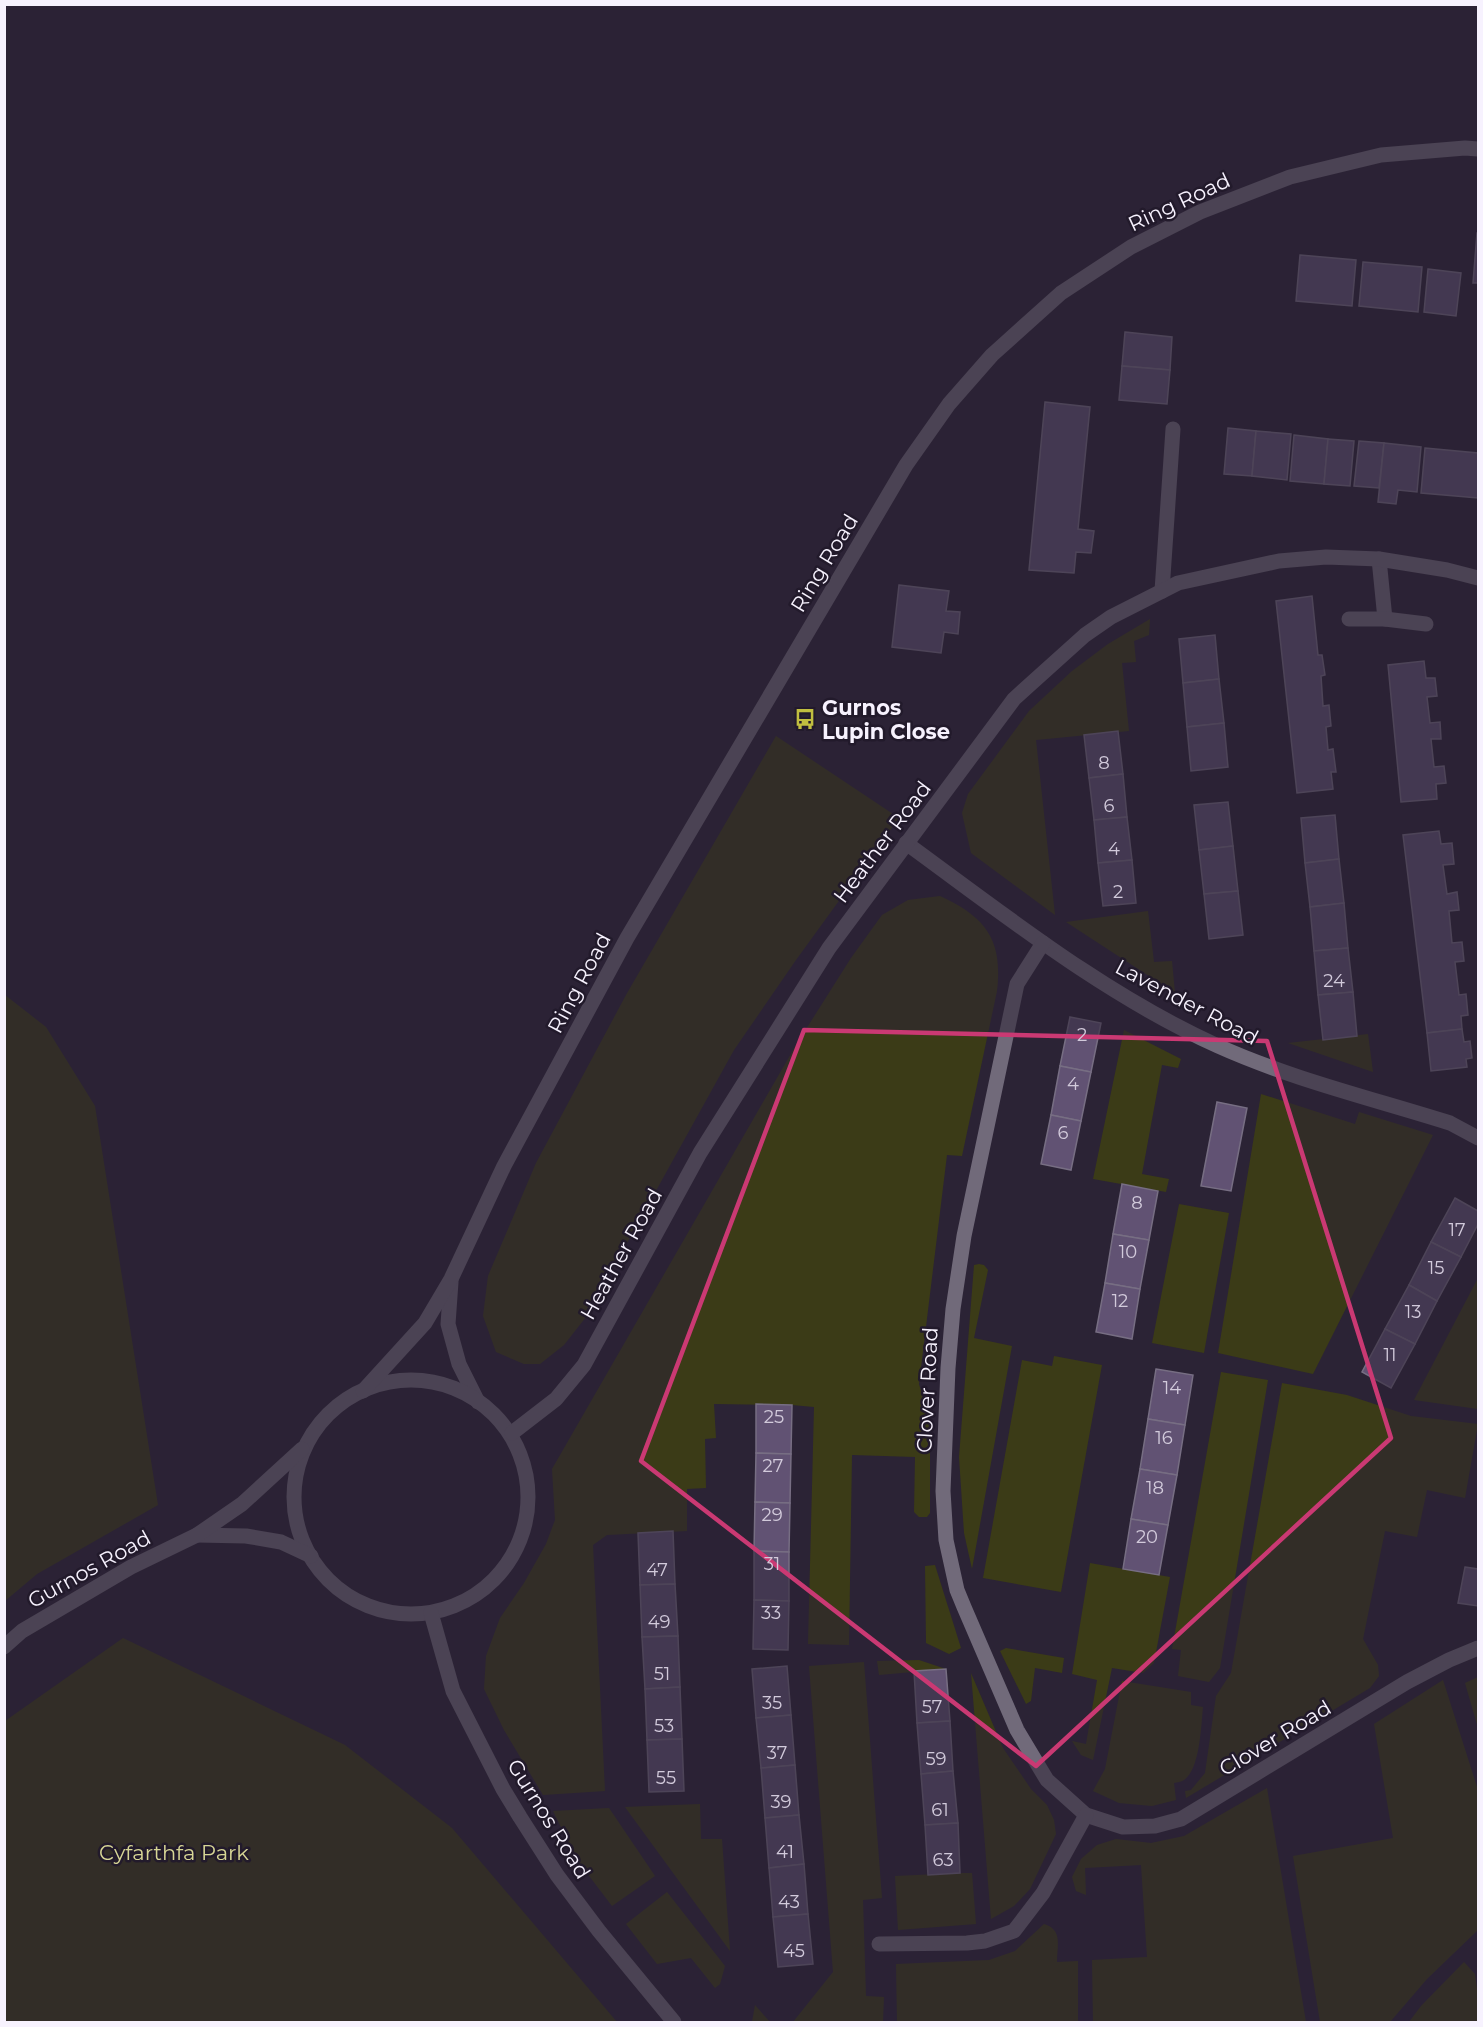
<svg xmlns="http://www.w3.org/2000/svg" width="1483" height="2027" font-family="Montserrat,sans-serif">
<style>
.green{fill:#3b3b17}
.building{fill:#615273;stroke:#776e83;stroke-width:1.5}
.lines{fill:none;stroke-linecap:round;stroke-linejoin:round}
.minor{stroke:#716a7a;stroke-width:15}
.marked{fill:none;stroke:#ca3973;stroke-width:4.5;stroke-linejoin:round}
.labels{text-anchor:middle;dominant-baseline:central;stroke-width:5;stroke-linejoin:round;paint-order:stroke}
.number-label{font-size:18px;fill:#d2cadb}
.street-label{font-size:21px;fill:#f7f2fe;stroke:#221a2b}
.poi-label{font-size:21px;font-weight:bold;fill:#f7f2fe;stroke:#221a2b;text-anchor:start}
.park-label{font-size:21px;fill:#d7d695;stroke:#221a2b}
</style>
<rect width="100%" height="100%" fill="#2b2335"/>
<g class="green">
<polygon points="1150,619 1149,635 1134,641 1136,662 1122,663 1129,731 1036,740 1055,915 971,853 962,813 968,794 1029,711 1072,671 1108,644"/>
<polygon points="776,736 899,818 796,960 734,1050 586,1317 564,1345 540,1364 524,1364 496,1352 483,1316 488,1276 536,1163 626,995"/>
<path d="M 940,896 C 986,917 1003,940 997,991 L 962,1156 L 947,1155 L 919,1384 L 930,1422 L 930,1513 L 927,1517 L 919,1517 L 914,1512 L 915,1457 L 852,1455 L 849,1645 L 808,1644 L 814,1407 L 792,1405 L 714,1404 L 716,1438 L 705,1439 L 706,1488 L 687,1489 L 687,1531 L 607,1535 L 593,1545 L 605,1791 L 543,1795 L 504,1730 L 484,1689 L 486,1656 L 500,1618 L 524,1583 L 546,1544 L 555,1520 L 552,1469 L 796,1045 L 851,958 L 882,915 L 908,900 Z"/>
<polygon points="1148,911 1154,962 1172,961 1175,993 1066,922"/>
<polygon points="5,995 46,1027 95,1106 158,1505 37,1574 5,1601"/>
<polygon points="1124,1030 1181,1059 1178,1068 1162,1065 1142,1174 1169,1179 1166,1192 1093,1179"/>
<polygon points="1368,1034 1373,1072 1288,1043"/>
<polygon points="1261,1094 1355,1124 1359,1112 1433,1135 1313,1374 1218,1353"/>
<polygon points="1179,1204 1229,1213 1204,1353 1152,1343"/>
<polygon points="979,1264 984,1265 988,1270 974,1338 1012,1346 972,1569 964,1533 959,1457 974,1265"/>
<polygon points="1478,1278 1478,1409 1414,1400"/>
<polygon points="1054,1356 1102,1365 1061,1592 983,1578 1022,1360 1052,1366"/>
<polygon points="1221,1372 1268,1380 1220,1668 1209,1682 1178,1676 1181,1650 1172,1649"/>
<polygon points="1282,1383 1347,1395 1411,1416 1478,1424 1465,1498 1427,1490 1417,1537 1385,1531 1363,1639 1378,1665 1379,1676 1370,1688 1186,1798 1185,1791 1191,1790 1205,1773 1216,1696 1231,1673"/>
<polygon points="1090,1563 1170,1577 1154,1663 1143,1673 1112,1668 1093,1760 1081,1755 1072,1741 1086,1744 1097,1680 1072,1674"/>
<polygon points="935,1565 961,1648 949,1654 926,1643 925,1566"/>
<polygon points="123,1638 345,1745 452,1828 617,2022 5,2022 5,1721"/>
<polygon points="1006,1648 1064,1658 1062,1673 1035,1668 1031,1701 1026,1704 1000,1651"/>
<polygon points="919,1660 946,1669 879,1675 877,1661"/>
<polygon points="864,1662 882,1898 863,1900 866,1996 884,1997 883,2022 793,2022 833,1972 809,1666"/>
<polygon points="971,1673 1003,1748 1031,1789 1047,1805 1054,1820 1056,1834 1030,1889 1014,1906 991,1919"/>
<polygon points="1478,1677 1478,1728 1465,1683"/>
<polygon points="1443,1680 1478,1790 1478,1930 1427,1979 1390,2022 1320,2022 1293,1856 1393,1838 1374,1724"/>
<path d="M 1122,1681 L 1191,1692 L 1191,1705 L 1203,1707 C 1201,1726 1200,1769 1184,1780 C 1181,1782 1177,1782 1174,1783 L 1176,1800 L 1152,1806 L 1119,1803 L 1093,1791 L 1105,1769 Z"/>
<polygon points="1267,1788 1306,2022 1093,2022 1092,1960 1147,1957 1141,1865 1085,1868 1086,1895 1076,1891 1072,1877 1081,1859 1097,1845 1116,1839 1151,1843 1184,1836"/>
<polygon points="700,1804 701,1839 722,1839 730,1951 625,1807"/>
<polygon points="609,1808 655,1876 612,1906 577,1860 553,1811"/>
<polygon points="960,1873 972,1873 976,1924 898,1930 895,1876"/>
<polygon points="667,1892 725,1966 720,1984 715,1988 691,1958 657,1964 626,1924"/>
<path d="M 1044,1924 C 1063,1930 1057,1945 1057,1962 L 1078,1961 L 1078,2022 L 897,2022 L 896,1964 L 989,1960 L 1015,1951 Z"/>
<polygon points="1464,1962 1475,1974 1478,1996 1478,2022 1409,2022 1421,2006"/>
<polygon points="755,2005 770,2022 752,2022"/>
</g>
<g class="building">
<polygon points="1477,233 1478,233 1478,283 1473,283"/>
<polygon points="1300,255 1356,260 1352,306 1296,301"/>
<polygon points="1363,262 1422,267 1418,312 1359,306"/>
<polygon points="1428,269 1461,273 1456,316 1424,312"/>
<polygon points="1125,332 1172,337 1170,370 1122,366"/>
<polygon points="1122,366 1170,370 1167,404 1119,400"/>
<polygon points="1045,402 1090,407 1078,529 1094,531 1091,553 1076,552 1074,573 1029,570"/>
<polygon points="1228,428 1256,431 1252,476 1224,474"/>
<polygon points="1256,431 1291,434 1287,480 1252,476"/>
<polygon points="1294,435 1328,439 1324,484 1290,481"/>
<polygon points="1328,439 1354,441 1350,486 1324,484"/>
<polygon points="1359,441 1384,443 1379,488 1354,486"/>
<polygon points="1384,443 1421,447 1417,492 1398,490 1396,504 1378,502"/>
<polygon points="1425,448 1478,453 1478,498 1421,493"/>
<polygon points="899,585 949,591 946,611 960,612 958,634 944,632 941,653 892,647"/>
<polygon points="1312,596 1318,655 1322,655 1325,675 1321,676 1323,706 1329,705 1331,726 1326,727 1328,750 1333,749 1336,772 1331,772 1333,789 1297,793 1276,601"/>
<polygon points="1215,635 1219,679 1183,683 1179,639"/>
<polygon points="1424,661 1426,678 1435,678 1437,696 1427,697 1430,723 1440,722 1441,739 1431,739 1434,767 1444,766 1446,783 1436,784 1437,799 1401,802 1388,665"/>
<polygon points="1219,679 1224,723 1187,727 1183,683"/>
<polygon points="1224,723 1228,767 1191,771 1187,727"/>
<polygon points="1118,731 1123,774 1089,778 1084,735"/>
<polygon points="1123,774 1127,817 1094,820 1089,778"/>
<polygon points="1228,802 1233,846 1199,850 1194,805"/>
<polygon points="1335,815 1339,859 1305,863 1301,818"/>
<polygon points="1127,817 1132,860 1098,863 1094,820"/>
<polygon points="1439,831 1441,844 1452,843 1454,864 1443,865 1447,894 1457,892 1459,910 1449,911 1452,943 1462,942 1464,961 1455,962 1459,995 1466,994 1468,1015 1461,1016 1462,1029 1427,1033 1403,835"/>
<polygon points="1233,846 1238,891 1204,894 1199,850"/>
<polygon points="1339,859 1344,903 1310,907 1305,863"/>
<polygon points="1132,860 1136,903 1103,906 1098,863"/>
<polygon points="1238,891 1243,935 1209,939 1204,894"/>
<polygon points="1344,903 1348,948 1314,951 1310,907"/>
<polygon points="1348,948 1353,992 1318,995 1314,951"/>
<polygon points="1353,992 1357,1036 1323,1040 1318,995"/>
<polygon points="1070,1017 1101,1023 1091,1072 1060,1066"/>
<polygon points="1462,1029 1464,1042 1470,1041 1472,1058 1466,1059 1467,1067 1431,1071 1427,1033"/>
<polygon points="1060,1066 1091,1072 1081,1121 1051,1115"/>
<polygon points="1217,1102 1247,1108 1231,1191 1201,1186"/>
<polygon points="1051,1115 1081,1121 1071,1170 1041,1164"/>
<polygon points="1122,1184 1158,1191 1149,1240 1113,1234"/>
<polygon points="1455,1198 1478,1211 1478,1224 1461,1257 1431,1242"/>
<polygon points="1113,1234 1149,1240 1140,1289 1105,1283"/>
<polygon points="1431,1242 1461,1257 1437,1301 1409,1285"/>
<polygon points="1105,1283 1140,1289 1132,1339 1096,1332"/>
<polygon points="1409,1285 1437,1301 1415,1344 1385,1329"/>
<polygon points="1385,1329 1415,1344 1391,1388 1362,1372"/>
<polygon points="1156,1369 1193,1375 1185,1425 1148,1419"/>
<polygon points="756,1404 792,1405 791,1454 756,1453"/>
<polygon points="1148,1419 1185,1425 1177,1475 1140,1469"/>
<polygon points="756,1453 791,1454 790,1503 755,1502"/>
<polygon points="1140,1469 1177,1475 1168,1525 1131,1519"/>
<polygon points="755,1502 790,1503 789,1552 754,1551"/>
<polygon points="1131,1519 1168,1525 1159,1575 1123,1569"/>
<polygon points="673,1531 675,1584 640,1585 638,1533"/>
<polygon points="754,1551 789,1552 789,1601 754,1600"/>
<polygon points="1465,1567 1478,1569 1478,1606 1458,1603"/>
<polygon points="675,1584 678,1636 642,1637 640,1585"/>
<polygon points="754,1600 789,1601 788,1650 753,1649"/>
<polygon points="678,1636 680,1687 645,1689 642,1637"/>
<polygon points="787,1666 791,1715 756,1718 752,1669"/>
<polygon points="946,1669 950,1721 917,1723 914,1671"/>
<polygon points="680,1687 682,1739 647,1740 645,1689"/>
<polygon points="791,1715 795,1765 761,1768 756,1718"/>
<polygon points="950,1721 953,1771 921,1774 917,1723"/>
<polygon points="682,1739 684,1791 649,1792 647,1740"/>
<polygon points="795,1765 799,1815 765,1818 761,1768"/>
<polygon points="953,1771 958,1823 925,1825 921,1774"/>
<polygon points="799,1815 804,1864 769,1868 765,1818"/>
<polygon points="958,1823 960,1873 928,1875 925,1825"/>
<polygon points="804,1864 808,1914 773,1917 769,1868"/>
<polygon points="808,1914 813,1964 778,1967 773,1917"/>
</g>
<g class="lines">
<g class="minor">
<polyline points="1379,559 1385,619"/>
<polyline points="1162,591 1173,429"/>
<polyline points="1349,619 1385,619 1426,624"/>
<path d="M 906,843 C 1006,916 1105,995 1218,1046 C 1291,1079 1374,1099 1450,1123 L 1478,1138"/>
<polyline points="1043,943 1017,984 964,1236 953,1309 948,1368 943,1491 946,1540 957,1590 964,1607 1017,1730 1047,1780 1086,1815 1123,1827 1155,1826 1181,1819 1407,1682 1449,1660 1478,1648"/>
<polyline points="451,1282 448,1324 459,1364 478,1402"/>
<circle cx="411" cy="1497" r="117"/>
<polyline points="363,1391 425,1323 451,1279 504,1166 627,938 906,465 949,404 992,355 1061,293 1131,247 1200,212 1290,177 1381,155 1465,148 1478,149"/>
<polyline points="512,1433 556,1399 584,1365 700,1153 829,948 1014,699 1085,635 1111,617 1178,583 1279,561 1326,557 1379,559 1447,570 1478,578"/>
<polyline points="197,1535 246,1536 281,1542 311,1556"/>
<polyline points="431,1613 453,1691 503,1789 520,1817 557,1875 599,1931 674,2022"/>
<polyline points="4,1647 22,1631 131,1567 197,1535 242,1504 302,1449"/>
<polyline points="879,1944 967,1943 985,1941 1014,1931 1043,1893 1086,1815"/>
</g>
</g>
<path d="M0 0H1483V2027H0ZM 804,1030 L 1267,1041 L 1391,1438 L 1036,1766 L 641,1461 Z" fill="#2b2335" fill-opacity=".55" fill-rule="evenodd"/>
<path class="marked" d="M 804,1030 L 1267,1041 L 1391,1438 L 1036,1766 L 641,1461 Z"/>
<defs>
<symbol id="bus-bare" viewBox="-9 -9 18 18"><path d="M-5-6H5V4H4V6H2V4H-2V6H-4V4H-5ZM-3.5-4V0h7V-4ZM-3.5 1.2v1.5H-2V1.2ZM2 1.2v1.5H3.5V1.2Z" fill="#c1be40" stroke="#221a2b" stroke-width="2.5" paint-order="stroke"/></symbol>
</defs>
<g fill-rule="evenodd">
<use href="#bus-bare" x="790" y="704" width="30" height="30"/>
</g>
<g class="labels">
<g class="number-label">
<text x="1104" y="763">8</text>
<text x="1109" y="806">6</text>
<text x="1114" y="849">4</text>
<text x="1118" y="892">2</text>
<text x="1334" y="981">24</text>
<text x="1082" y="1035">2</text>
<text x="1073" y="1084">4</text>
<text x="1063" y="1133">6</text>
<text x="1137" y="1203">8</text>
<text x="1457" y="1230">17</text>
<text x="1128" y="1252">10</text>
<text x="1436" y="1268">15</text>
<text x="1120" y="1301">12</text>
<text x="1413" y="1312">13</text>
<text x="1390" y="1355">11</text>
<text x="1172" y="1388">14</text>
<text x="774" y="1417">25</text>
<text x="1164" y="1438">16</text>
<text x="773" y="1466">27</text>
<text x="1155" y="1488">18</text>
<text x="772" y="1515">29</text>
<text x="1147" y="1537">20</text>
<text x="772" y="1564">31</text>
<text x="657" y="1570">47</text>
<text x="771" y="1613">33</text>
<text x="659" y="1622">49</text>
<text x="662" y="1674">51</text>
<text x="772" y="1703">35</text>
<text x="932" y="1707">57</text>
<text x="664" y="1726">53</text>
<text x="777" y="1753">37</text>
<text x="936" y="1759">59</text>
<text x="666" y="1778">55</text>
<text x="781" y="1802">39</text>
<text x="940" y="1810">61</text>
<text x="785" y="1852">41</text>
<text x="943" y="1860">63</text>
<text x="789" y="1902">43</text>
<text x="794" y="1951">45</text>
</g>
<g class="street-label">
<text transform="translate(1179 202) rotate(-25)">Ring Road</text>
<text transform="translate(824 563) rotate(-59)">Ring Road</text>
<text transform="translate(882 842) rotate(-53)">Heather Road</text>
<text transform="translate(579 983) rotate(-62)">Ring Road</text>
<text transform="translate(1187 1002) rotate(28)">Lavender Road</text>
<text transform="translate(621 1254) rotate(-61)">Heather Road</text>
<text transform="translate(927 1390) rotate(-87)">Clover Road</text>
<text transform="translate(89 1569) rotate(-29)">Gurnos Road</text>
<text transform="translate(1275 1738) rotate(-31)">Clover Road</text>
<text transform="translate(549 1819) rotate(58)">Gurnos Road</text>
</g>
<g class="poi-label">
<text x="822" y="707">Gurnos<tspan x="822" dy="24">Lupin Close</tspan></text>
</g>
<g class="park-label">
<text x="174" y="1852">Cyfarthfa Park</text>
</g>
</g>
<rect width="1483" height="2027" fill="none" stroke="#f7f2fe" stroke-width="12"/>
</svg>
